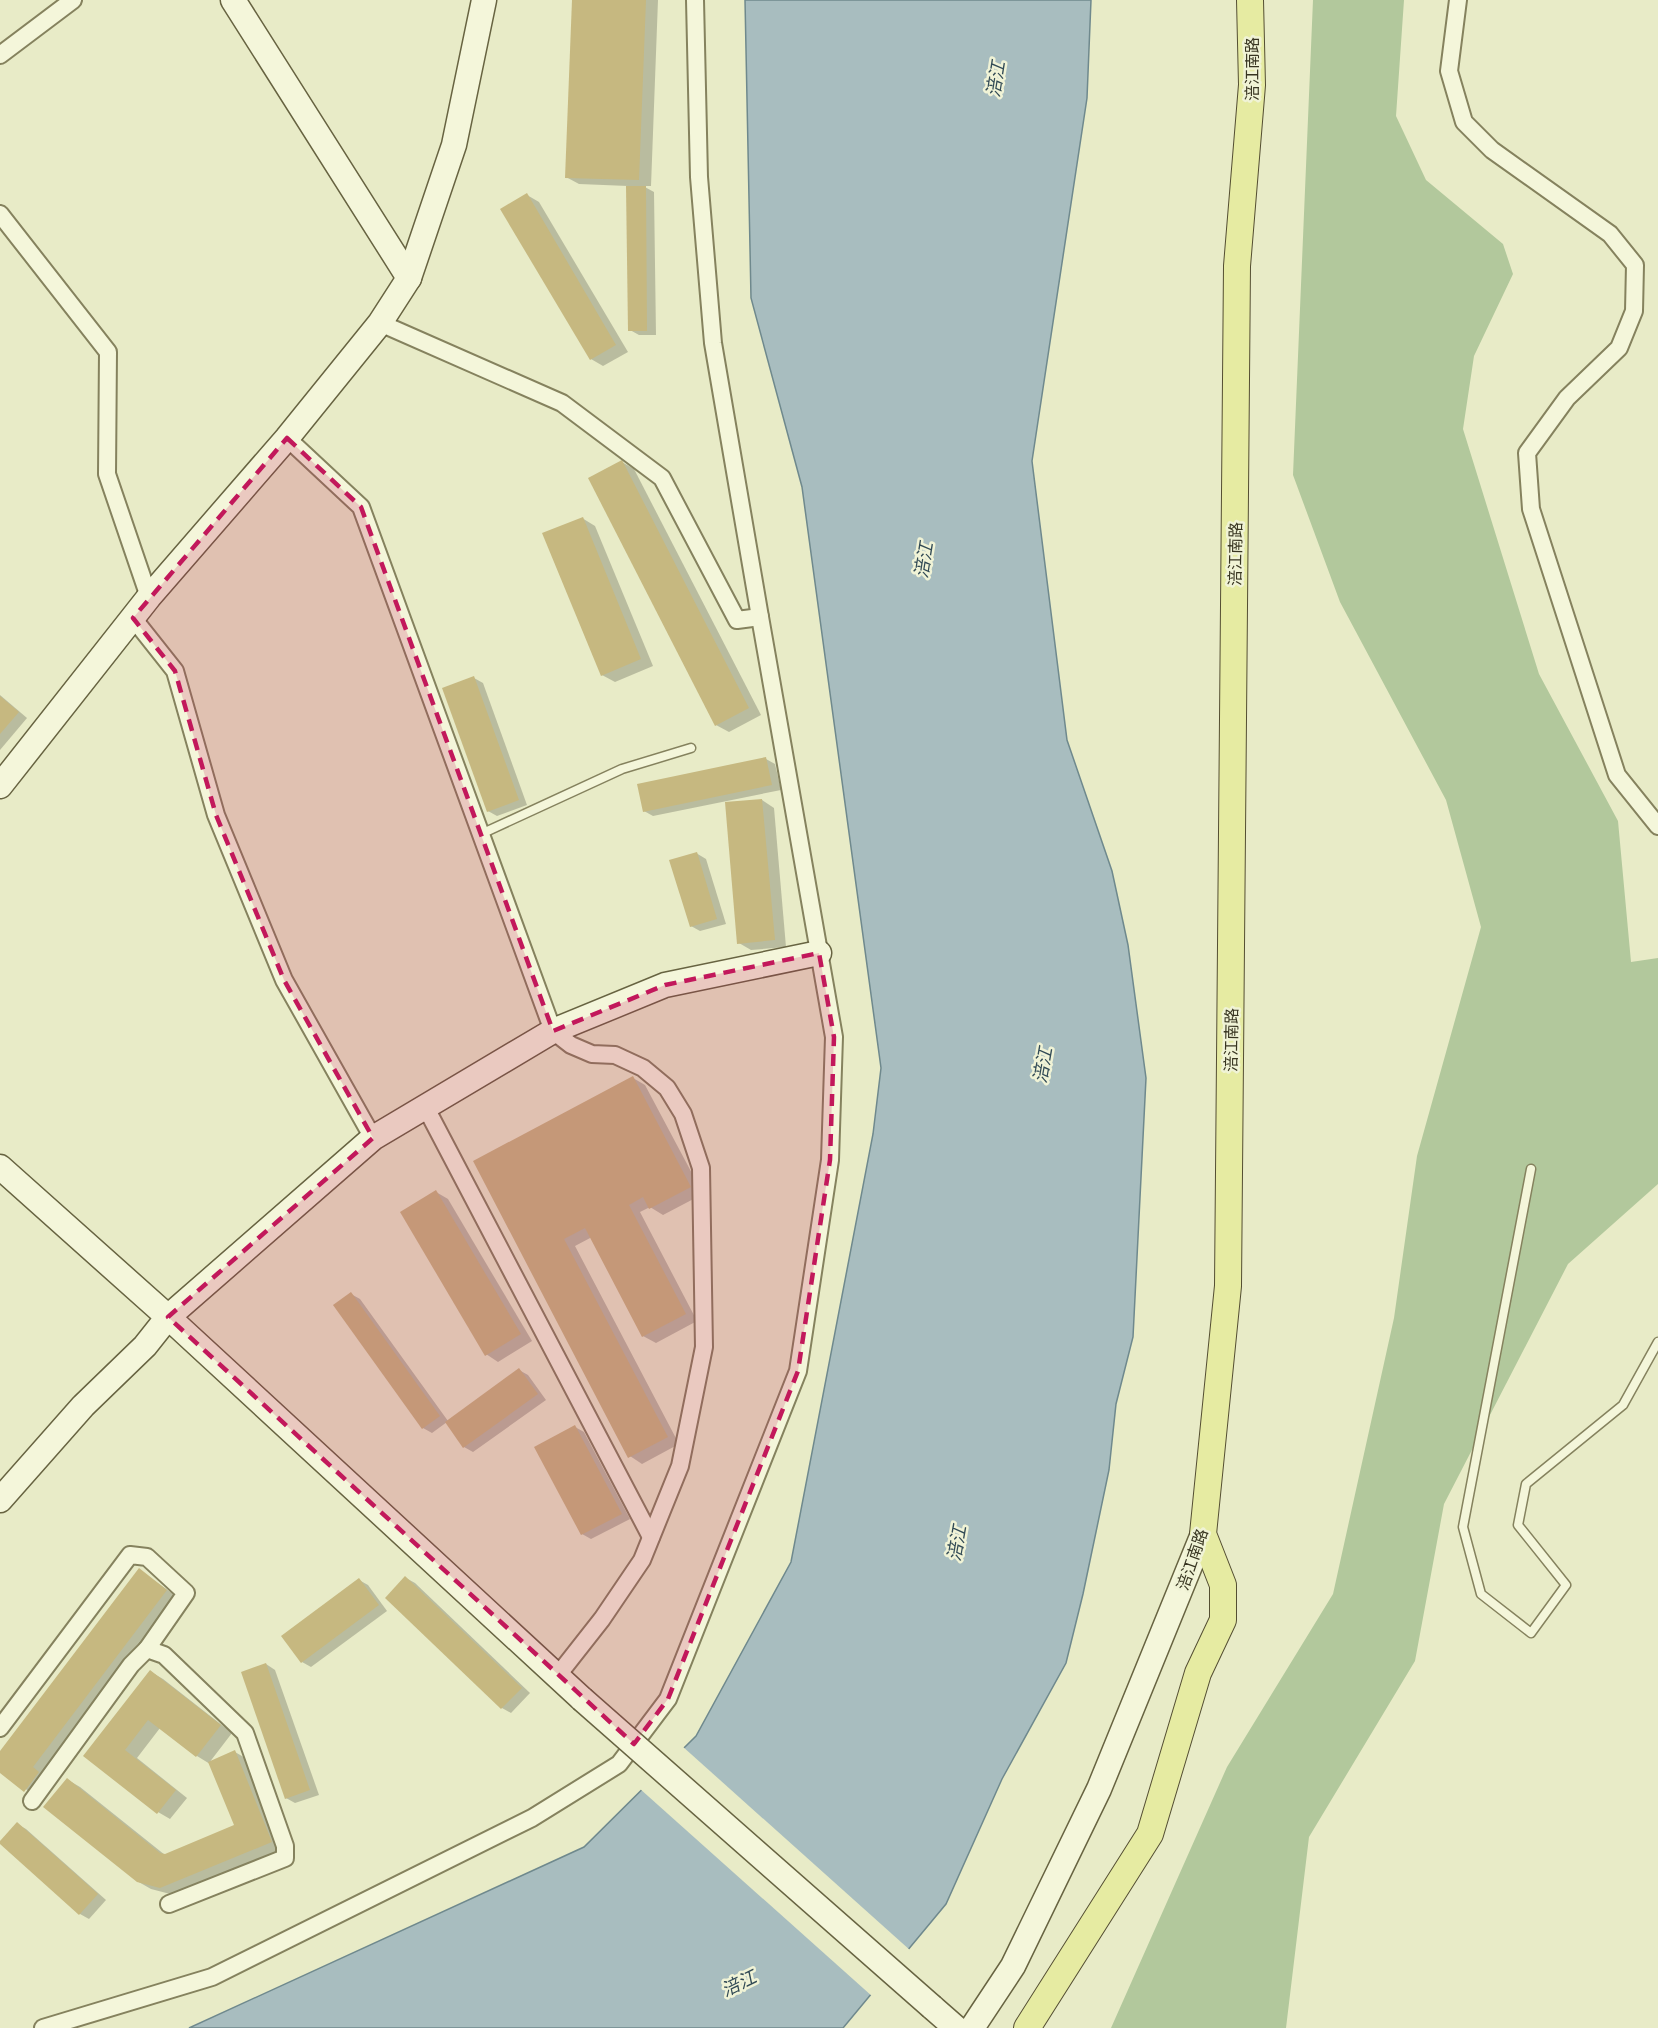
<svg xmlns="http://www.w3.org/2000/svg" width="1658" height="2028" font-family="Georgia,'Noto Sans SC',serif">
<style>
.green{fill:#b2c89c}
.water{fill:#a8bdbf;stroke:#6f898d;stroke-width:1.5}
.pier{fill:#e8ebc7}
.shadow{fill:#0003}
.building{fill:#c6b880}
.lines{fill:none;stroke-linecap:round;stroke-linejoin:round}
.lane-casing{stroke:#85825e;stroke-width:11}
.street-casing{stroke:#85825e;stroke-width:20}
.secondary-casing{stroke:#676341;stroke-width:27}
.primary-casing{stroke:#544e32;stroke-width:28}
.lane{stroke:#f4f6da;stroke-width:8}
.street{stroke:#f4f6da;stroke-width:16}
.secondary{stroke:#f4f6da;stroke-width:24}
.primary{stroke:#e6eba2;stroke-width:26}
.secondary-bridge-casing{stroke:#676341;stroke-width:27;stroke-linecap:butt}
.secondary-bridge{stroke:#f4f6da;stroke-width:24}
.marked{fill:#c2185b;fill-opacity:0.2;stroke:#c2185b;stroke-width:4.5;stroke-dasharray:12 8;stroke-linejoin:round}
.labels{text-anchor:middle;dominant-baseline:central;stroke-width:5;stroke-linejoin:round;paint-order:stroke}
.street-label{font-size:16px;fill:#373420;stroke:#f0f3d6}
.water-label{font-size:18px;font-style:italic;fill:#314a55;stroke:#f0f3d6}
</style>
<rect width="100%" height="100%" fill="#e8ebc7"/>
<polygon class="green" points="1313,0 1404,0 1396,116 1426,180 1503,244 1513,274 1474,356 1463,429 1539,674 1618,821 1631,962 1658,958 1658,1184 1568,1264 1444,1504 1415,1661 1309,1837 1286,2028 1111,2028 1227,1767 1333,1594 1394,1318 1417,1156 1481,927 1446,800 1340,602 1293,475"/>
<polygon class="water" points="745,0 1091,0 1087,98 1032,461 1067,740 1112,871 1128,945 1146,1078 1133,1337 1116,1404 1109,1470 1083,1594 1066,1663 1002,1779 946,1904 843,2028 189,2028 584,1847 696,1736 791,1562 873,1134 881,1068 802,487 751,298"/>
<polygon class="pier" points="682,1746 911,1951 873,1997 639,1788"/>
<g class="shadow">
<polygon points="573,0 658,0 651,186 643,186 654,192 656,335 639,335 630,330 628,186 579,184 566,177"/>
<polygon points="527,195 539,202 628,352 603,366 591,359"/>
<polygon points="622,462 634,469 761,715 729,732 716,725"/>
<polygon points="582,518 595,526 653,666 615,682 602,675"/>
<polygon points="474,678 483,683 527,805 497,816 488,811"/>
<polygon points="0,695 27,718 0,750"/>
<polygon points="766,759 775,764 781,790 653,816 644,811"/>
<polygon points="762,800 774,808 786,947 751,950 739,943"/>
<polygon points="696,853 706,859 726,924 700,931 691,926"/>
<polygon points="633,1078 645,1085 703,1194 663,1215 650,1207 640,1212 697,1321 656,1343 643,1336 592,1237 575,1246 679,1444 642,1464 630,1456 475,1162"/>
<polygon points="436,1192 448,1199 532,1341 498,1362 486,1354"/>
<polygon points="351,1294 360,1299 448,1421 519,1370 528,1375 546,1400 473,1452 464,1447 447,1422 432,1433 423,1428"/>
<polygon points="575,1427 584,1432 630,1519 591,1539 582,1534"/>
<polygon points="139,1570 179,1598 37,1797 0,1771 0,1753"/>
<polygon points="406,1578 415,1583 530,1693 511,1713 502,1708"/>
<polygon points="359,1580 368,1585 387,1611 311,1667 302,1662"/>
<polygon points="266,1664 275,1670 319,1795 295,1803 286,1798"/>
<polygon points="151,1672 163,1679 232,1733 209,1763 235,1752 247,1759 284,1849 174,1895 151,1889 137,1881 68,1780 80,1787 165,1855 236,1826 210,1764 197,1756 160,1728 137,1758 187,1798 170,1819 158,1812 85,1756"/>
<polygon points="17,1824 26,1829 106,1900 89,1919 80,1914"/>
</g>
<g class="building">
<polygon points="572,0 646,0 639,180 565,178"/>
<polygon points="626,186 646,186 647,331 628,331"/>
<polygon points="527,193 616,345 590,360 500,209"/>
<polygon points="622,460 749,708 715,726 588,478"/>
<polygon points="583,517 641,659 601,676 542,533"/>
<polygon points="474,676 519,800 487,812 442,688"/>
<polygon points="0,696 19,712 0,734"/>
<polygon points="766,757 772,785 643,812 637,784"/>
<polygon points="762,799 775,940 737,944 725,802"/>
<polygon points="697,852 717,919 690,927 669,860"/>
<polygon points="633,1076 691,1187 649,1209 643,1197 629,1205 686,1314 642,1337 585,1228 564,1239 668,1437 628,1458 473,1161"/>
<polygon points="436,1190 521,1334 485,1356 400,1212"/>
<polygon points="351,1292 440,1416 422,1429 333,1305"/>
<polygon points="519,1368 538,1394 463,1448 445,1422"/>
<polygon points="575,1425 622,1514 581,1535 534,1447"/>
<polygon points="139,1568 167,1590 33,1767 39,1772 24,1792 0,1773 0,1751"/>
<polygon points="405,1576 522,1688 501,1709 385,1598"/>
<polygon points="359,1578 379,1605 301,1663 281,1636"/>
<polygon points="266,1663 310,1790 285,1799 241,1672"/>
<polygon points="150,1670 221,1725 196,1757 148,1720 125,1750 176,1790 157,1814 83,1756"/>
<polygon points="235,1750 272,1842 160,1888 137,1882 43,1807 67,1778 160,1853 165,1854 234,1825 208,1762"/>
<polygon points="17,1822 98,1894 79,1915 0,1844 0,1841"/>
</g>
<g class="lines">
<defs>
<g id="lane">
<polyline points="481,834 622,769 691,748"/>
<polyline points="1531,1169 1463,1527 1481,1594 1531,1633 1566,1585 1518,1525 1526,1484 1623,1405 1658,1342"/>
</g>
<g id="street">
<polyline points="695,0 699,177 713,343 760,617"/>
<polyline points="1458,0 1449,71 1464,122 1492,150 1610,234 1635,265 1634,311 1619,348 1567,398 1527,453 1531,509 1617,775 1658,826"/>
<polyline points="0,55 73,0"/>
<polyline points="0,214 108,352 107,474 149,597"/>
<polyline points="287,438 361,507 553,1031 571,1045 592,1054 615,1055 643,1068 667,1088 683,1114 701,1168 704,1347 680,1466 642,1560 602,1619 558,1675"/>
<polyline points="133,618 175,671 216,815 284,980 373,1138"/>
<polyline points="425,1106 651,1537"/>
<polyline points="0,1728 130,1555 147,1557 186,1593 147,1649"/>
<polyline points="32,1801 131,1665 147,1649 164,1655 245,1733 285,1846 285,1858 169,1904"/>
<polyline points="43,2028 212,1977 532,1818 619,1764 668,1699 798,1371 830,1160 834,1037 760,617 737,620 662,478 562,403 380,323"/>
</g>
<g id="secondary">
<polyline points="233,0 409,278"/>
<polyline points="0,786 149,597 287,438 380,323 409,278 454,145 484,0"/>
<polyline points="0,1167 168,1317 582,1699"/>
<polyline points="0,1500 83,1406 145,1346 168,1317 373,1138 553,1031 665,985 819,953"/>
<polyline points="932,2007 956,2028"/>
<polyline points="972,2028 1013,1966 1099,1789 1203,1534"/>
</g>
<polyline id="primary" points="1027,2028 1150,1834 1198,1673 1223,1620 1223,1585 1203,1534 1228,1286 1237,266 1252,85 1250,0"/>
</defs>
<use href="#lane" class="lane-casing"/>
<use href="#street" class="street-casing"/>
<use href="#secondary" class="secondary-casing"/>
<use href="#primary" class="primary-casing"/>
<use href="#lane" class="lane"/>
<use href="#street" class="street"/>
<use href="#secondary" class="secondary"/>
<use href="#primary" class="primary"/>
<defs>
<polyline id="secondary-bridge" points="582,1699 932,2007"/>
</defs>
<use href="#secondary-bridge" class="secondary-bridge-casing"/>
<use href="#secondary-bridge" class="secondary-bridge"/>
</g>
<path class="marked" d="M 287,438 L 361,507 L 553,1031 L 665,985 L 819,953 L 834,1037 L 830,1160 L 798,1371 L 668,1699 L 634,1744 L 168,1317 L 373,1138 L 284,980 L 216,815 L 175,671 L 133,618 Z"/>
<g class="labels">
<g class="street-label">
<text transform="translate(1251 69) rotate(-90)">涪江南路</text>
<text transform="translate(1234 554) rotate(-89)">涪江南路</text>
<text transform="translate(1230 1040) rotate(-89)">涪江南路</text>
<text transform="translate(1191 1559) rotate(-71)">涪江南路</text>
</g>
<g class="water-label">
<text transform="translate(994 79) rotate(-81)">涪江</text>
<text transform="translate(922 560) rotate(-81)">涪江</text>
<text transform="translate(1041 1065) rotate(-80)">涪江</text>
<text transform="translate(955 1543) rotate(-80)">涪江</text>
<text transform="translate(738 1982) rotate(-26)">涪江</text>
</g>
</g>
</svg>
